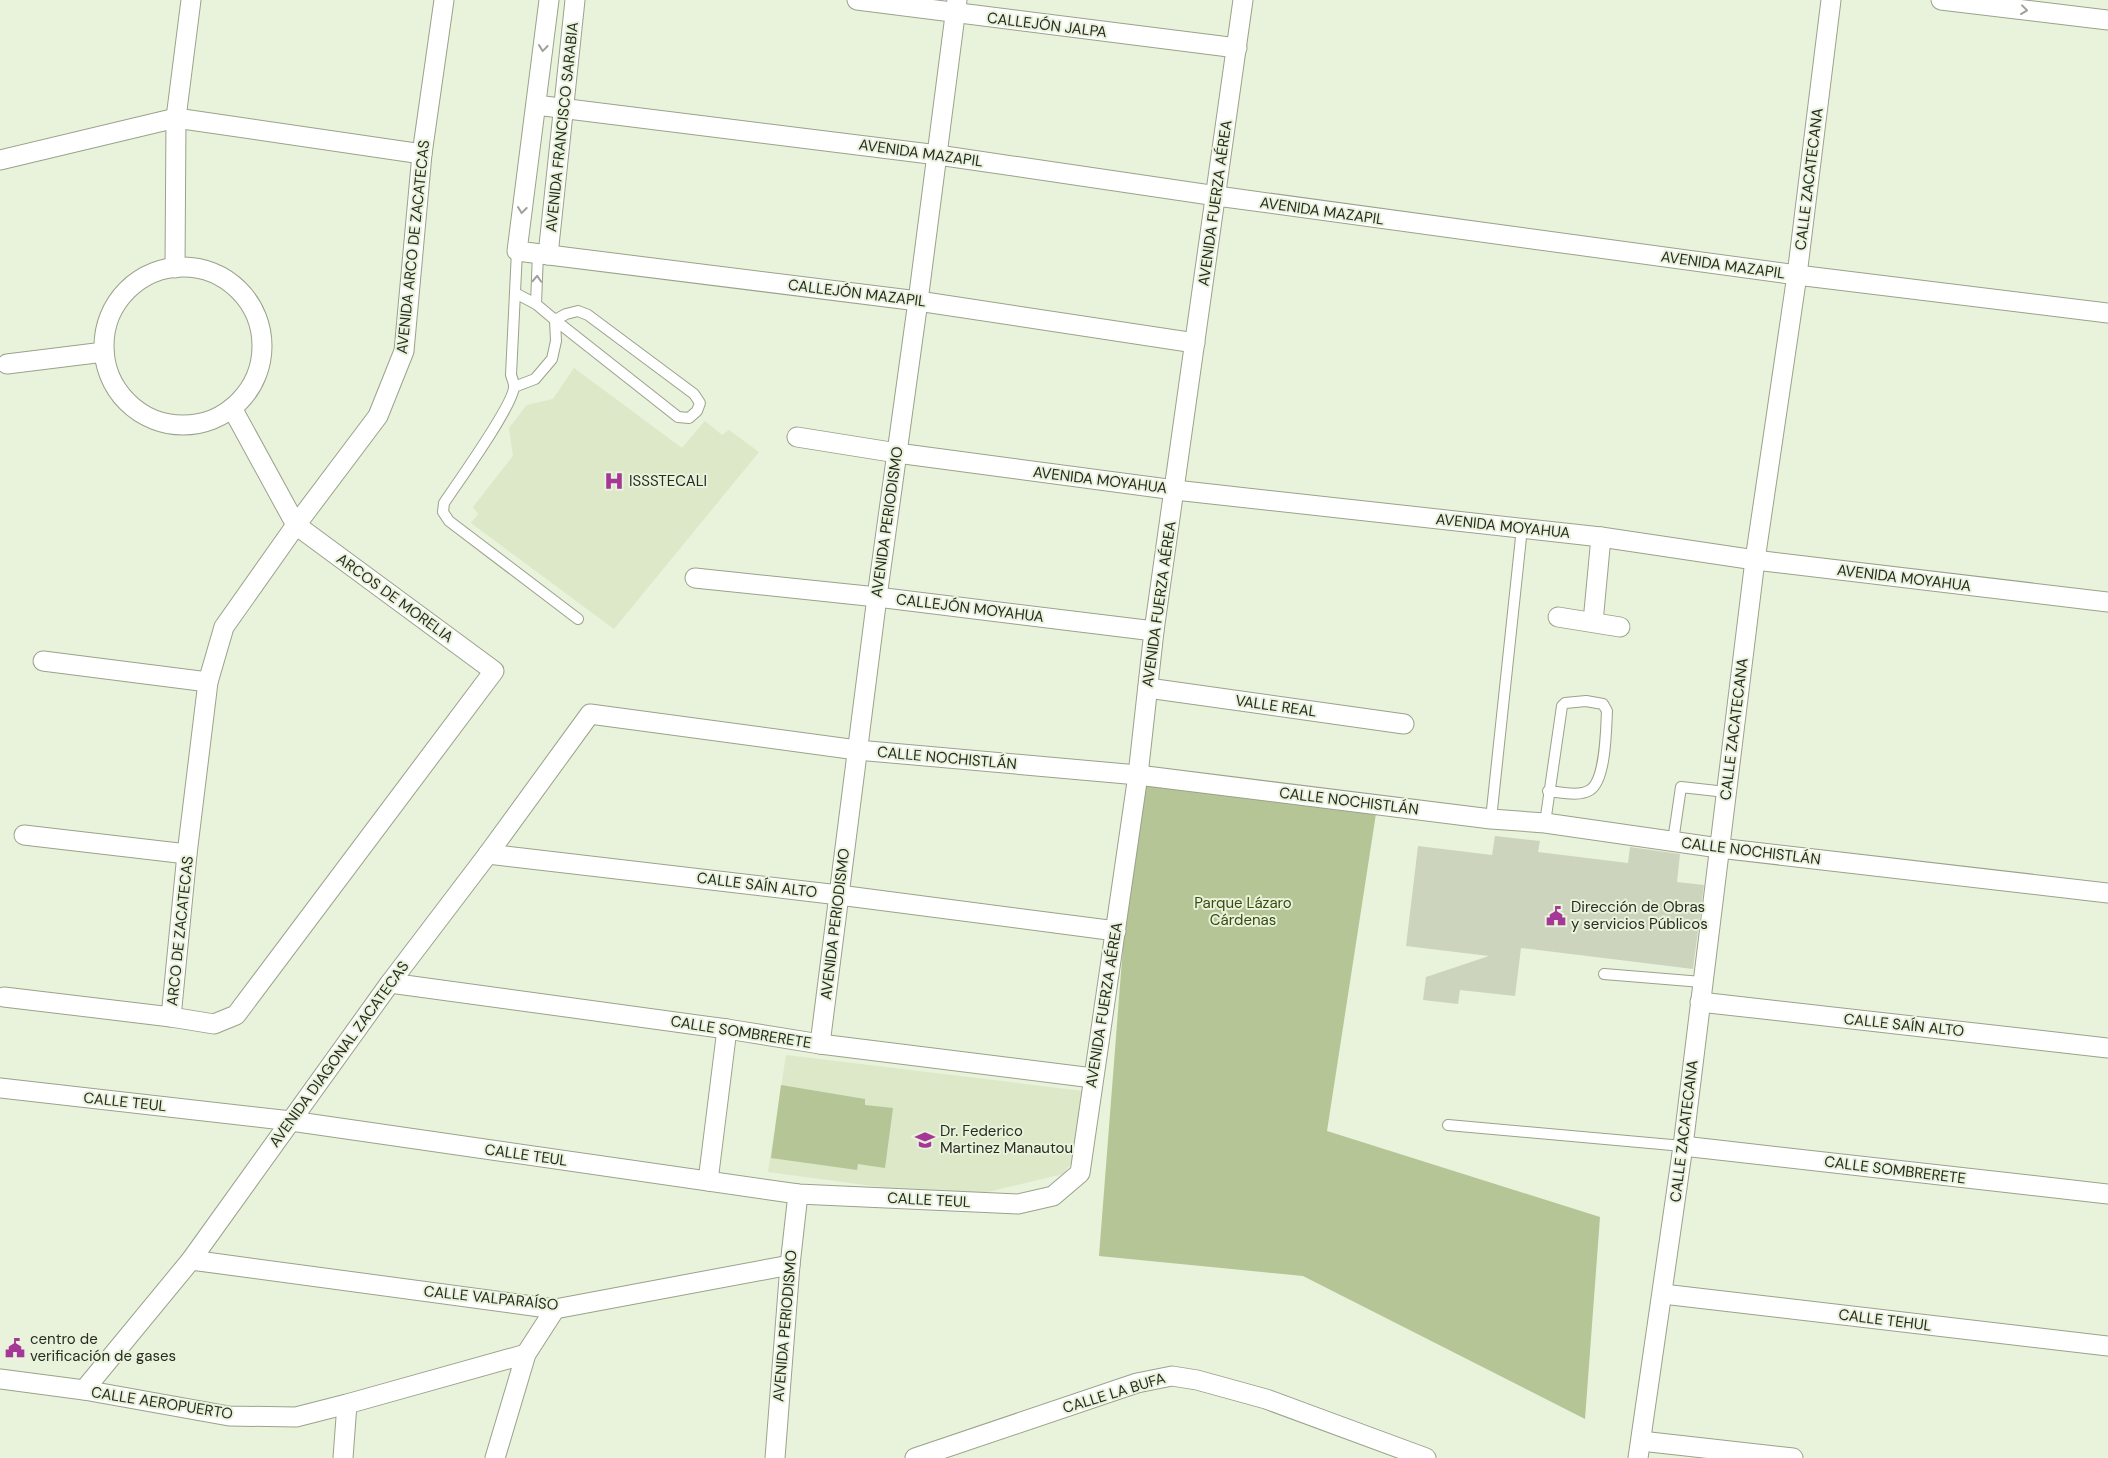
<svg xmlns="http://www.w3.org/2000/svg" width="2108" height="1458" font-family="'DM Sans',sans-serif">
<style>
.built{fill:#dce8c8}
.green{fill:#b5c596}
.building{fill:#ccd4bd}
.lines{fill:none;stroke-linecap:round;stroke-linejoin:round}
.service-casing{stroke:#9aa28b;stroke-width:12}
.minor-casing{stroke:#9aa28b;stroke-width:21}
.service{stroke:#fff;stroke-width:10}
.minor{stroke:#fff;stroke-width:19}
.oneway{stroke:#9ea09c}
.labels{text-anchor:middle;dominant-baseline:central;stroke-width:4;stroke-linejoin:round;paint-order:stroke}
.street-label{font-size:15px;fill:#272b22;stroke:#e9f2da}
.poi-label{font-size:15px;fill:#272b22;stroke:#e9f2da;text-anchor:start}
.park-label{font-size:15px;fill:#3a4a0f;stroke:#e9f2da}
</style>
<rect width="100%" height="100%" fill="#e9f2da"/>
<g class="built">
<polygon points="574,368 682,448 705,421 722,435 729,430 759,452 614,629 471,523 478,514 473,507 513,456 509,428 527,405 553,399"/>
<polygon points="786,1055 1083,1091 1074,1160 1063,1174 962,1198 768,1172"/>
</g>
<g class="green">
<polygon points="1136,779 1377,807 1327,1131 1600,1217 1585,1419 1303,1276 1099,1256"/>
<polygon points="781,1085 865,1099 865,1105 893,1108 885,1168 858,1164 857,1170 771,1158"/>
</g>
<polygon class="building" points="1495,836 1540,841 1538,852 1628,863 1630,847 1680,854 1677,882 1704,885 1693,969 1521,948 1515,996 1460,990 1458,1004 1423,1000 1426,977 1489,956 1406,946 1418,846 1492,855"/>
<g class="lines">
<defs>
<g id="service">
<path d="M 517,251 L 511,375 C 512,378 514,383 514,386 C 515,403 456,485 444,503 L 443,512 L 449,521 L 578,619"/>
<polyline points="536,304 538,253"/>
<polygon points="578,311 588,315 694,394 700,403 697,411 689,418 678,417 555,320 566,314"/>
<polyline points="514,387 535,379 552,359 556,341 555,320 536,304 515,293"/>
<polyline points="1491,819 1522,528"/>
<path d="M 1545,823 L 1562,706 L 1565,703 L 1586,701 L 1603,704 L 1607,711 C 1606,729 1606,780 1590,790 C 1579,797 1560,792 1548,791"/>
<polyline points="1673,841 1681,787 1726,792"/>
<polyline points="1604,974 1702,982"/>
<polyline points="1448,1125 1683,1146"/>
</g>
<g id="minor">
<polyline points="549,0 517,251 918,301 1195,343"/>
<polyline points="857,0 1237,48"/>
<polyline points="1941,0 2108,20"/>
<polyline points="536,105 938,155 1217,196 1797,275 2108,313"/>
<polyline points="0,160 176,118 422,154"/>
<polyline points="548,255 575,0"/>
<circle cx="183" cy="346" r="79"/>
<polyline points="175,268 176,118 191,0"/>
<polyline points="7,364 104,352"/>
<polyline points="797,437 897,453 1175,490 1601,537 1755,560 2108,602"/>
<polyline points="695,578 877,597 1154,631"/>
<polyline points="1558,617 1620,627"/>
<polyline points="1593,622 1601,537"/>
<polyline points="43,661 208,682"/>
<polyline points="1148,688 1404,724"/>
<polyline points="24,835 187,854"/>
<polyline points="488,854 839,895 1116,931"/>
<polyline points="390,983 727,1029 820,1044 1093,1078"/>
<polyline points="4,997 171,1017 214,1024 236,1015 494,671 296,525 232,408"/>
<polyline points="1700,1002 2108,1048"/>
<polyline points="171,1017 187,854 208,682 224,627 296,525 378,416 404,351 422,154 444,0"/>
<polyline points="820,1044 877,597 918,301 957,0"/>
<polyline points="0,1088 291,1121 798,1194 1018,1204 1053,1196 1080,1173 1138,775 1154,631 1243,0"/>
<polyline points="1683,1146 2108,1194"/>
<polyline points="708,1181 727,1029"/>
<polyline points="191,1260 555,1309 790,1265"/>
<polyline points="1663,1294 2108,1346"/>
<polyline points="0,1379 84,1390 229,1416 296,1417 347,1404 526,1354"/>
<polyline points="84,1390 191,1260 390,983 488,854 590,714 857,750 1138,775 1491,819 1545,823 1719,848 2108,893"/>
<polyline points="1641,1441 1793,1458"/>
<polyline points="343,1458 347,1404"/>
<polyline points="495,1458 526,1354 555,1309"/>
<polyline points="775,1458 790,1265 798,1194"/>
<polyline points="915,1458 1137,1383 1172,1376 1197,1380 1266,1399 1426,1458"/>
<polyline points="1638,1458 1683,1146 1755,560 1797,275 1831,0"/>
</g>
</defs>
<use href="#service" class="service-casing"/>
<use href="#minor" class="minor-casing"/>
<use href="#service" class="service"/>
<use href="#minor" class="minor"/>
</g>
<defs><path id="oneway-chevron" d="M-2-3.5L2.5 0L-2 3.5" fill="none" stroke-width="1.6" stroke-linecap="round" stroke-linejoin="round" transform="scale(1.25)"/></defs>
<g class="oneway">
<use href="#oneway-chevron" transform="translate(2024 10) rotate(7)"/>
<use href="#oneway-chevron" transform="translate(543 48) rotate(97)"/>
<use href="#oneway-chevron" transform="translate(522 210) rotate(97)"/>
<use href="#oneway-chevron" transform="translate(537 279) rotate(-87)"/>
</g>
<defs>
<symbol id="hospital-bare" viewBox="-9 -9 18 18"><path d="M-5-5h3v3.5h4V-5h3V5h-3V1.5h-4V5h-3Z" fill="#a53796" stroke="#e9f2da" stroke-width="2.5" paint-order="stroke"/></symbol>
<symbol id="civic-bare" viewBox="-9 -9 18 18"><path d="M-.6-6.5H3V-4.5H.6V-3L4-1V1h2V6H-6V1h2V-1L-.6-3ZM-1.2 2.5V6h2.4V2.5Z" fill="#a53796" stroke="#e9f2da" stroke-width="2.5" paint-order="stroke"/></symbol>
<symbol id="school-bare" viewBox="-9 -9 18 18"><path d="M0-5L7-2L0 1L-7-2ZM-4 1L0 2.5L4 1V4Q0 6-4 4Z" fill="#a53796" stroke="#e9f2da" stroke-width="2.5" paint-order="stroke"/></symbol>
</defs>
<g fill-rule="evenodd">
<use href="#hospital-bare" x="600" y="467" width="28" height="28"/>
<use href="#civic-bare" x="1542" y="902" width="28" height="28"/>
<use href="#school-bare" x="911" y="1126" width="28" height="28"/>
<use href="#civic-bare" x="1" y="1334" width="28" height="28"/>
</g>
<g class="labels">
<g class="street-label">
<text transform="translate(1047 25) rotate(7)">CALLEJÓN JALPA</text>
<text transform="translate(562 127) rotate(-84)">AVENIDA FRANCISCO SARABIA</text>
<text transform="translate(921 153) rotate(8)">AVENIDA MAZAPIL</text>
<text transform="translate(1809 179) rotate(-83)">CALLE ZACATECANA</text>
<text transform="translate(1215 203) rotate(-82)">AVENIDA FUERZA AÉREA</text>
<text transform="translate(1322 211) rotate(8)">AVENIDA MAZAPIL</text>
<text transform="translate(413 247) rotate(-84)">AVENIDA ARCO DE ZACATECAS</text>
<text transform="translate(1723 265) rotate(8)">AVENIDA MAZAPIL</text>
<text transform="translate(857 293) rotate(7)">CALLEJÓN MAZAPIL</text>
<text transform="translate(1100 480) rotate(7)">AVENIDA MOYAHUA</text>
<text transform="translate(887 522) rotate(-82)">AVENIDA PERIODISMO</text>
<text transform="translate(1503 526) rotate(6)">AVENIDA MOYAHUA</text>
<text transform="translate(1904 578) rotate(7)">AVENIDA MOYAHUA</text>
<text transform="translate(395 598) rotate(36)">ARCOS DE MORELIA</text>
<text transform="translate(1159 604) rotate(-82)">AVENIDA FUERZA AÉREA</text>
<text transform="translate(970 608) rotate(7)">CALLEJÓN MOYAHUA</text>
<text transform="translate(1276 706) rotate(8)">VALLE REAL</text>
<text transform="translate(1734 729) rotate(-83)">CALLE ZACATECANA</text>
<text transform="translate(947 758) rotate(5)">CALLE NOCHISTLÁN</text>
<text transform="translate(1349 801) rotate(7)">CALLE NOCHISTLÁN</text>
<text transform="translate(1751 851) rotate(7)">CALLE NOCHISTLÁN</text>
<text transform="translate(757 885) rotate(7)">CALLE SAÍN ALTO</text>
<text transform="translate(835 924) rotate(-83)">AVENIDA PERIODISMO</text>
<text transform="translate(180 931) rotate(-84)">ARCO DE ZACATECAS</text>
<text transform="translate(1104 1005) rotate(-81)">AVENIDA FUERZA AÉREA</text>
<text transform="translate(1904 1025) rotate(6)">CALLE SAÍN ALTO</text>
<text transform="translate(741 1032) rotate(9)">CALLE SOMBRERETE</text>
<text transform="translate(339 1054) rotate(-54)">AVENIDA DIAGONAL ZACATECAS</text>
<text transform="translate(125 1102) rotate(6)">CALLE TEUL</text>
<text transform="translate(1684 1131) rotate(-83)">CALLE ZACATECANA</text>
<text transform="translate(526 1155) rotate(8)">CALLE TEUL</text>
<text transform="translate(1895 1170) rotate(7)">CALLE SOMBRERETE</text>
<text transform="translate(929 1200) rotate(3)">CALLE TEUL</text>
<text transform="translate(491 1298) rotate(6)">CALLE VALPARAÍSO</text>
<text transform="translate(1885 1320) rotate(7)">CALLE TEHUL</text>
<text transform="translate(785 1326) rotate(-85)">AVENIDA PERIODISMO</text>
<text transform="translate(1114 1393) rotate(-17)">CALLE LA BUFA</text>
<text transform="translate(162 1403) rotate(9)">CALLE AEROPUERTO</text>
</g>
<g class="poi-label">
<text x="629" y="481">ISSSTECALI</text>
<text x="1571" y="907">Dirección de Obras<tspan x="1571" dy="17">y servicios Públicos</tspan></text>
<text x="940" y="1131">Dr. Federico<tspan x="940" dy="17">Martinez Manautou</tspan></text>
<text x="30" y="1339">centro de<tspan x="30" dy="17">verificación de gases</tspan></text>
</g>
<g class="park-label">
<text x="1243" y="903">Parque Lázaro<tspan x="1243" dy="17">Cárdenas</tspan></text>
</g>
</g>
</svg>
